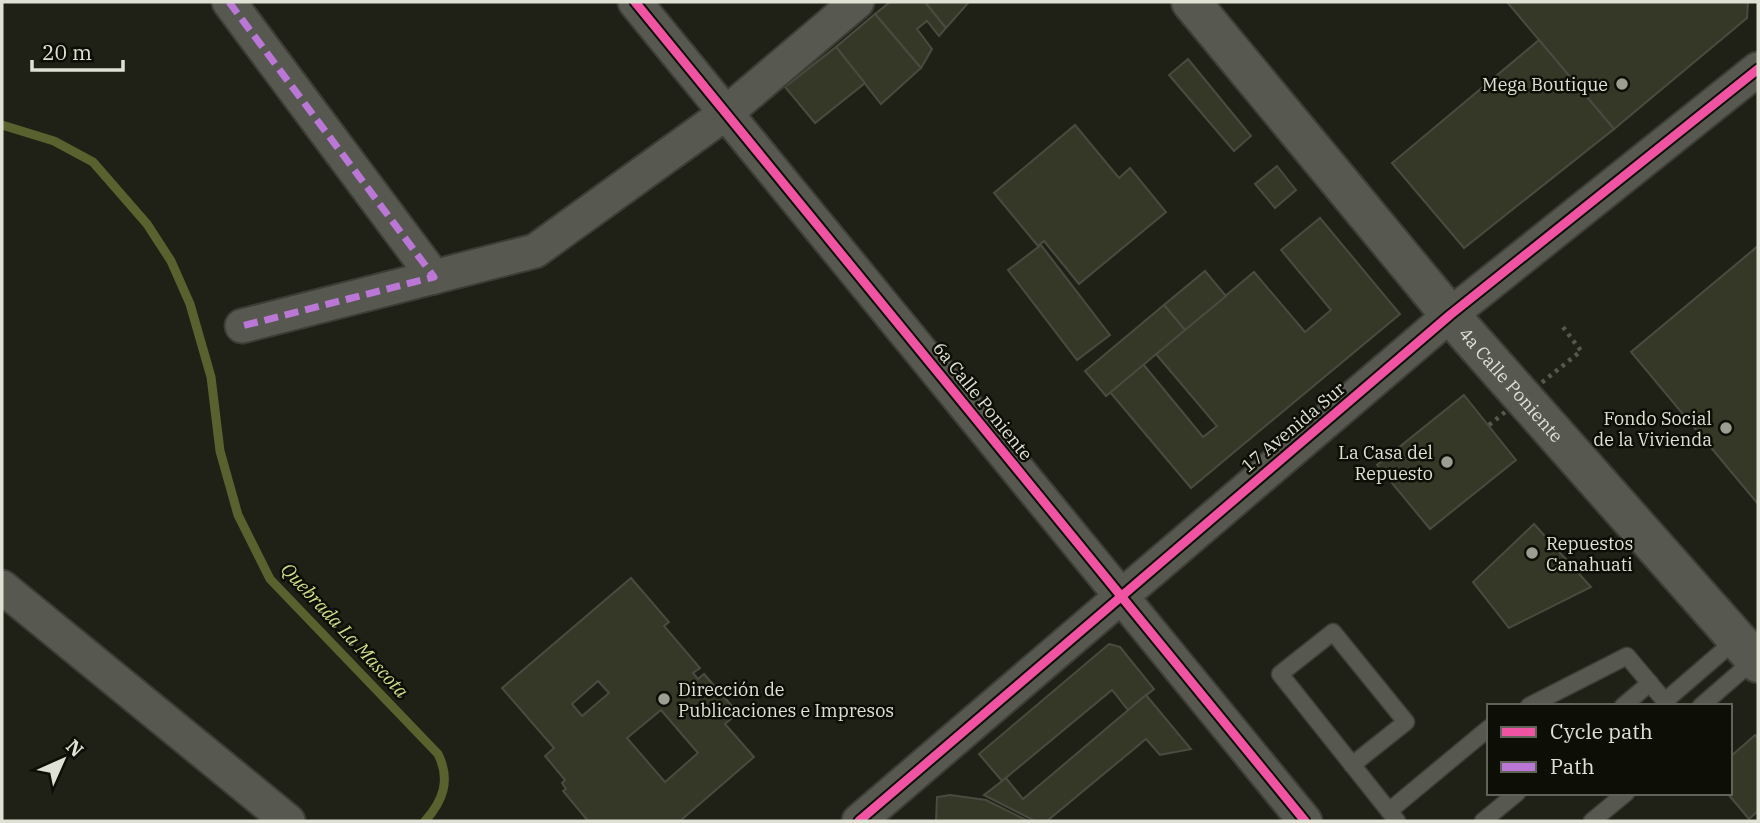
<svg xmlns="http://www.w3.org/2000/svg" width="1760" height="823" font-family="'IBM Plex Serif',serif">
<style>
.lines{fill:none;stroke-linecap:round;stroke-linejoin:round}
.stream{stroke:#59612e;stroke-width:9}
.building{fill:#363827;stroke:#494b41;stroke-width:2;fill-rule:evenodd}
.service-casing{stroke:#3c3d35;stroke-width:19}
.minor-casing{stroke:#3c3d35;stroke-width:37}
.tertiary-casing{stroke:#3c3d35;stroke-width:42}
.service{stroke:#575950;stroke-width:16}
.minor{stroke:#575950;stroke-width:33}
.tertiary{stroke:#575950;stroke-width:38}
.path-bridge{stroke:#56584f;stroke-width:4.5;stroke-dasharray:3.5 5;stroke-linecap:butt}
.quiet{stroke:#ba77d6;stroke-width:7;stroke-dasharray:14 7;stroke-linecap:butt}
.cycleway-casing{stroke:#0d0e06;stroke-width:13}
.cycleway{stroke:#f153a3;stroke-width:9}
.poi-dot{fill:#9c9e91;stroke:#0d0e06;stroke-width:2.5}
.labels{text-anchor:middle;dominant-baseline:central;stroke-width:5;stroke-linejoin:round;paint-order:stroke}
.poi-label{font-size:18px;fill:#dee1d3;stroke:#0d0e06;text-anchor:end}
.street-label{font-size:18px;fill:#dee1d3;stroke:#0d0e06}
.water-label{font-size:19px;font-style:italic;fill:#d0dd89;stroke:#0d0e06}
</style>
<rect width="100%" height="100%" fill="#202116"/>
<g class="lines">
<path class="stream" d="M 2,125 L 54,141 L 93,162 L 147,224 L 171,261 L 190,304 L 211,377 L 220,451 L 238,515 L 270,579 L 438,754 C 451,780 443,801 425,821"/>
</g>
<g class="building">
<polygon points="890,2 925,2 946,28 939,36 927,21 917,29 932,49 921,68 875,14"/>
<polygon points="925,2 969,2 946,28"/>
<polygon points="1507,2 1748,2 1747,18 1614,129"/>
<polygon points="875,14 921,68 881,104 836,47"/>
<polygon points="1539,40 1614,129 1464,248 1392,163"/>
<polygon points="836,47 865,83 815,123 785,87"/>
<polygon points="1188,59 1251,136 1234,151 1169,75"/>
<polygon points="1075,125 1119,178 1130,168 1166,212 1079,284 1044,241 1038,246 994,193"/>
<polygon points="1277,166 1296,190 1275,208 1255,184"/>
<polygon points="1320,218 1400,314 1191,488 1110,392 1143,364 1203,437 1217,426 1156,354 1254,272 1305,332 1331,310 1281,250"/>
<polygon points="1041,245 1110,335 1077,360 1008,270"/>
<polygon points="1758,246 1758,504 1631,352"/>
<polygon points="1205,271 1226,296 1185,330 1164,305"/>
<polygon points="1164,305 1185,330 1106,396 1085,371"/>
<polygon points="1464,395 1516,460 1430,529 1377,465"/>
<polygon points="1534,524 1591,587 1509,628 1473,582"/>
<path d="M 631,578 L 669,622 L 664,626 L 700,668 L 693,673 L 698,679 L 704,674 L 738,713 L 725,724 L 754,757 L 680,821 L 588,821 L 563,791 L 566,789 L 562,783 L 565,780 L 545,756 L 554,748 L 502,688 ZM 598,681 L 609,693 L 582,716 L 572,704 ZM 661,710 L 698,753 L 665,782 L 627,738 Z"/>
<polygon points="1109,644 1120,647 1154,689 1128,710 1112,690 1002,781 979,754"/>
<polygon points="1146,695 1191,749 1160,755 1146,739 1047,821 1035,821 984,795 1006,778 1023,799"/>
<polygon points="1755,735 1758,738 1758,811 1749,819 1727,793 1730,793 1730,757"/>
<polygon points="950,795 986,800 1028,821 936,821 937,797"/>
</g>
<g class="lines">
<defs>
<g id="service">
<polyline points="1665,701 1738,638"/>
<polyline points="1529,706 1627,656 1669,706"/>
<polyline points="1623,706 1650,683"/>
<polyline points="1701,706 1755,659"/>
<polyline points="1352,765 1406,722 1333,632 1280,674 1397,821"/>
<polyline points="1389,811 1489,728"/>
<polyline points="1483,821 1517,793"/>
<polyline points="1592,821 1626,793"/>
</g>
<g id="minor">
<polyline points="229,2 434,277"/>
<polyline points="635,2 1305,821"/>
<polyline points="242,326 535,251 726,113 857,2"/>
<polyline points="2,587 288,821"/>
<polyline points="859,821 1450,315 1758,69"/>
</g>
<g id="tertiary">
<path id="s1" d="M 1191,2 L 1450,315 L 1758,663"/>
</g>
</defs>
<use href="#service" class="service-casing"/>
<use href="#minor" class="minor-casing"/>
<use href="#tertiary" class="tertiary-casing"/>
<use href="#service" class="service"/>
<use href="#minor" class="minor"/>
<use href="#tertiary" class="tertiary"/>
<polyline class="path-bridge" points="1489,425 1581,351 1563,327"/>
<polyline class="quiet" points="229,2 434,277 242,326"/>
<defs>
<g id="cycleway">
<polyline points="635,2 1305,821"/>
<polyline points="859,821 1450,315 1758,69"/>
</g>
</defs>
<use href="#cycleway" class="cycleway-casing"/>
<use href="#cycleway" class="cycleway"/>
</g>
<g class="poi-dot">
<circle cx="1622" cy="84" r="7"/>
<circle cx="1726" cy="428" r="7"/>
<circle cx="1447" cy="462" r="7"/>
<circle cx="1532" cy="553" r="7"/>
<circle cx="664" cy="699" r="7"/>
</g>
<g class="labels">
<g class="poi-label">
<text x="1608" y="84">Mega Boutique</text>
<text x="1712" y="418">Fondo Social<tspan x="1712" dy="21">de la Vivienda</tspan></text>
<text x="1433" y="452">La Casa del<tspan x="1433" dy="21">Repuesto</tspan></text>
<text x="1546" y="543" text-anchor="start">Repuestos<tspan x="1546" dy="21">Canahuati</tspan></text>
<text x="678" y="689" text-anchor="start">Dirección de<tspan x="678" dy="21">Publicaciones e Impresos</tspan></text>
</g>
<g class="street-label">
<text stroke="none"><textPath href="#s1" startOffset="499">4a Calle Poniente</textPath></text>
<text transform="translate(983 401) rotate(51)">6a Calle Poniente</text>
<text transform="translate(1293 427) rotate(-40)">17 Avenida Sur</text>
</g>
<g class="water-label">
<text transform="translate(345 630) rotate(47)">Quebrada La Mascota</text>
</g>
</g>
<rect width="1760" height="823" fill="none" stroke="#dee1d3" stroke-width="7"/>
<rect x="1487" y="704" width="245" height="91" fill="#0d0e06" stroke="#616258" stroke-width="2"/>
<rect x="1501" y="727" width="35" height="10" fill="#f153a3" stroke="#616258" stroke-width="2"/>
<text x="1550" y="739" font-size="21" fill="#dee1d3">Cycle path</text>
<rect x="1501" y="762" width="35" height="10" fill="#ba77d6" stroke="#616258" stroke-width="2"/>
<text x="1550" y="774" font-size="21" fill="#dee1d3">Path</text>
<g transform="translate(63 760) rotate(45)" stroke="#0d0e06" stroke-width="5" paint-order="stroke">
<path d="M0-5L12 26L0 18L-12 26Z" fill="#dee1d3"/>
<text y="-10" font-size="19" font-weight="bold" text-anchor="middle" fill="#dee1d3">N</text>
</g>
<path d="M32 60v10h91v-10" fill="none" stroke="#dee1d3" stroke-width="3.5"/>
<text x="42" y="60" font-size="21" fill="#dee1d3" stroke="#0d0e06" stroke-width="5" paint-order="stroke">20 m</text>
</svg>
